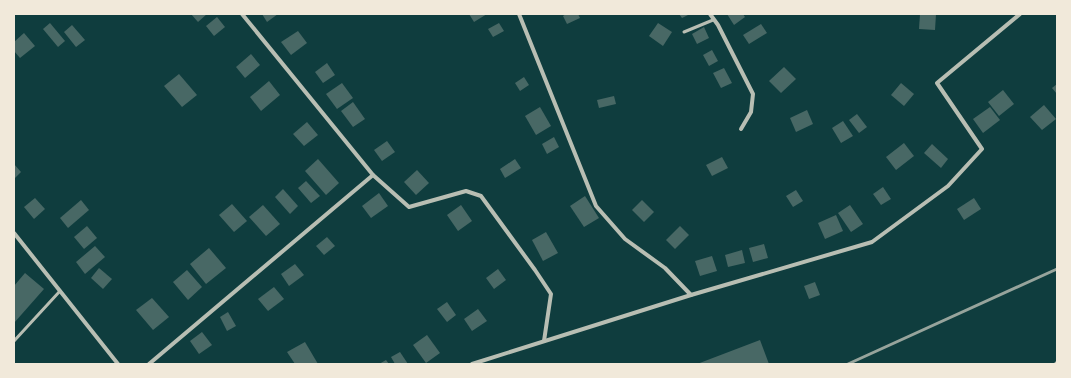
<svg xmlns="http://www.w3.org/2000/svg" width="1071" height="378" font-family="'Open Sans',sans-serif">
<style>
.building{fill:#486865}
.lines{fill:none;stroke-linecap:round;stroke-linejoin:round}
.service{stroke:#b8beb3;stroke-width:3}
.minor{stroke:#b8beb3;stroke-width:4}
.rail{stroke:#97a49c;stroke-width:3}
</style>
<rect width="100%" height="100%" fill="#0f3d3e"/>
<g class="building">
<polygon points="191,14 207,14 198,22"/>
<polygon points="262,14 278,14 267,22"/>
<polygon points="469,14 487,14 474,22"/>
<polygon points="566,14 578,14 580,18 567,24 563,16"/>
<polygon points="679,14 690,14 682,18"/>
<polygon points="727,14 743,14 745,17 734,25"/>
<polygon points="920,14 936,14 935,30 919,29"/>
<polygon points="217,17 225,27 214,36 206,26"/>
<polygon points="50,23 65,41 58,47 43,29"/>
<polygon points="499,23 504,31 493,37 488,29"/>
<polygon points="658,23 672,32 663,46 649,36"/>
<polygon points="761,24 767,33 749,44 743,35"/>
<polygon points="72,25 85,40 76,47 64,32"/>
<polygon points="704,27 709,38 697,44 692,34"/>
<polygon points="298,31 307,43 291,55 281,42"/>
<polygon points="24,33 35,46 20,58 14,51 14,42"/>
<polygon points="712,50 718,61 709,66 703,55"/>
<polygon points="251,54 260,65 245,78 236,67"/>
<polygon points="327,63 335,75 323,83 315,72"/>
<polygon points="784,67 796,79 781,93 769,81"/>
<polygon points="724,68 732,83 721,88 713,73"/>
<polygon points="179,74 197,95 182,107 164,86"/>
<polygon points="524,77 529,85 520,91 515,83"/>
<polygon points="269,81 280,95 261,111 250,97"/>
<polygon points="342,83 353,98 337,109 326,94"/>
<polygon points="901,83 914,94 904,106 891,95"/>
<polygon points="1057,84 1057,94 1052,88"/>
<polygon points="1003,90 1014,104 999,116 988,102"/>
<polygon points="614,96 616,104 599,108 597,100"/>
<polygon points="353,102 365,119 353,127 341,111"/>
<polygon points="1044,105 1056,119 1042,130 1030,117"/>
<polygon points="540,107 551,126 536,135 525,116"/>
<polygon points="990,107 1000,120 983,133 973,119"/>
<polygon points="807,110 813,124 796,132 790,118"/>
<polygon points="857,114 867,127 859,133 849,120"/>
<polygon points="843,121 853,136 841,143 832,128"/>
<polygon points="307,122 318,135 304,146 293,134"/>
<polygon points="554,137 559,147 547,154 542,144"/>
<polygon points="387,141 395,152 382,161 374,150"/>
<polygon points="904,143 914,156 896,170 886,157"/>
<polygon points="932,144 948,159 941,168 924,153"/>
<polygon points="722,157 728,168 712,176 706,165"/>
<polygon points="318,159 339,183 326,195 305,171"/>
<polygon points="515,159 521,168 505,178 500,169"/>
<polygon points="14,164 21,172 14,179"/>
<polygon points="417,170 429,183 416,195 404,182"/>
<polygon points="306,181 320,196 311,203 298,188"/>
<polygon points="883,187 891,199 881,205 873,194"/>
<polygon points="283,189 298,206 290,214 275,197"/>
<polygon points="796,190 803,201 793,207 786,196"/>
<polygon points="379,193 388,206 371,218 362,206"/>
<polygon points="585,196 599,218 584,227 570,206"/>
<polygon points="35,198 45,209 34,219 24,207"/>
<polygon points="974,198 981,209 964,220 957,209"/>
<polygon points="81,200 89,210 68,228 60,218"/>
<polygon points="642,200 654,212 644,222 632,210"/>
<polygon points="232,204 247,221 234,232 219,215"/>
<polygon points="263,205 280,224 266,236 249,217"/>
<polygon points="461,205 472,221 458,231 447,215"/>
<polygon points="850,205 863,224 851,232 838,213"/>
<polygon points="836,215 843,231 825,239 818,223"/>
<polygon points="87,226 97,238 84,249 74,237"/>
<polygon points="680,226 689,235 675,249 666,240"/>
<polygon points="546,232 558,253 543,261 532,240"/>
<polygon points="327,237 335,246 324,255 316,246"/>
<polygon points="764,244 768,258 753,262 749,248"/>
<polygon points="95,246 105,257 85,274 76,262"/>
<polygon points="209,248 226,268 206,284 190,264"/>
<polygon points="742,250 745,263 728,267 725,255"/>
<polygon points="712,256 717,271 700,276 695,261"/>
<polygon points="295,264 304,275 289,286 281,274"/>
<polygon points="99,268 112,279 103,289 91,278"/>
<polygon points="498,269 506,280 494,289 486,278"/>
<polygon points="187,270 202,287 188,300 173,282"/>
<polygon points="25,273 44,289 14,323 14,286"/>
<polygon points="815,282 820,295 809,299 804,286"/>
<polygon points="274,287 284,299 268,311 258,299"/>
<polygon points="152,298 169,317 153,330 136,310"/>
<polygon points="447,302 456,315 447,322 437,309"/>
<polygon points="478,309 487,321 472,331 464,319"/>
<polygon points="228,312 236,326 227,331 220,317"/>
<polygon points="202,332 212,345 199,354 190,341"/>
<polygon points="427,335 440,353 426,363 413,345"/>
<polygon points="760,340 769,364 697,364"/>
<polygon points="305,342 318,364 295,364 287,352"/>
<polygon points="400,352 408,364 395,364 391,357"/>
<polygon points="386,360 389,364 379,364"/>
</g>
<g class="lines">
<g class="service">
<polyline points="684,32 713,20"/>
<polyline points="14,341 60,291"/>
</g>
<g class="minor">
<polyline points="242,14 373,175 409,207 466,191 481,196 535,270 551,294 544,341"/>
<polyline points="519,14 596,206 625,239 665,268 691,295"/>
<polyline points="710,14 718,25 753,94 751,112 741,129"/>
<polyline points="14,233 118,364"/>
<polyline points="149,364 373,175"/>
<polyline points="472,364 691,295 872,242 948,186 982,149 937,83 1020,14"/>
<polyline points="1056,364 1057,363"/>
</g>
<polyline class="rail" points="848,364 1057,269"/>
</g>
<rect width="1071" height="378" fill="none" stroke="#f1e9da" stroke-width="30"/>
</svg>
